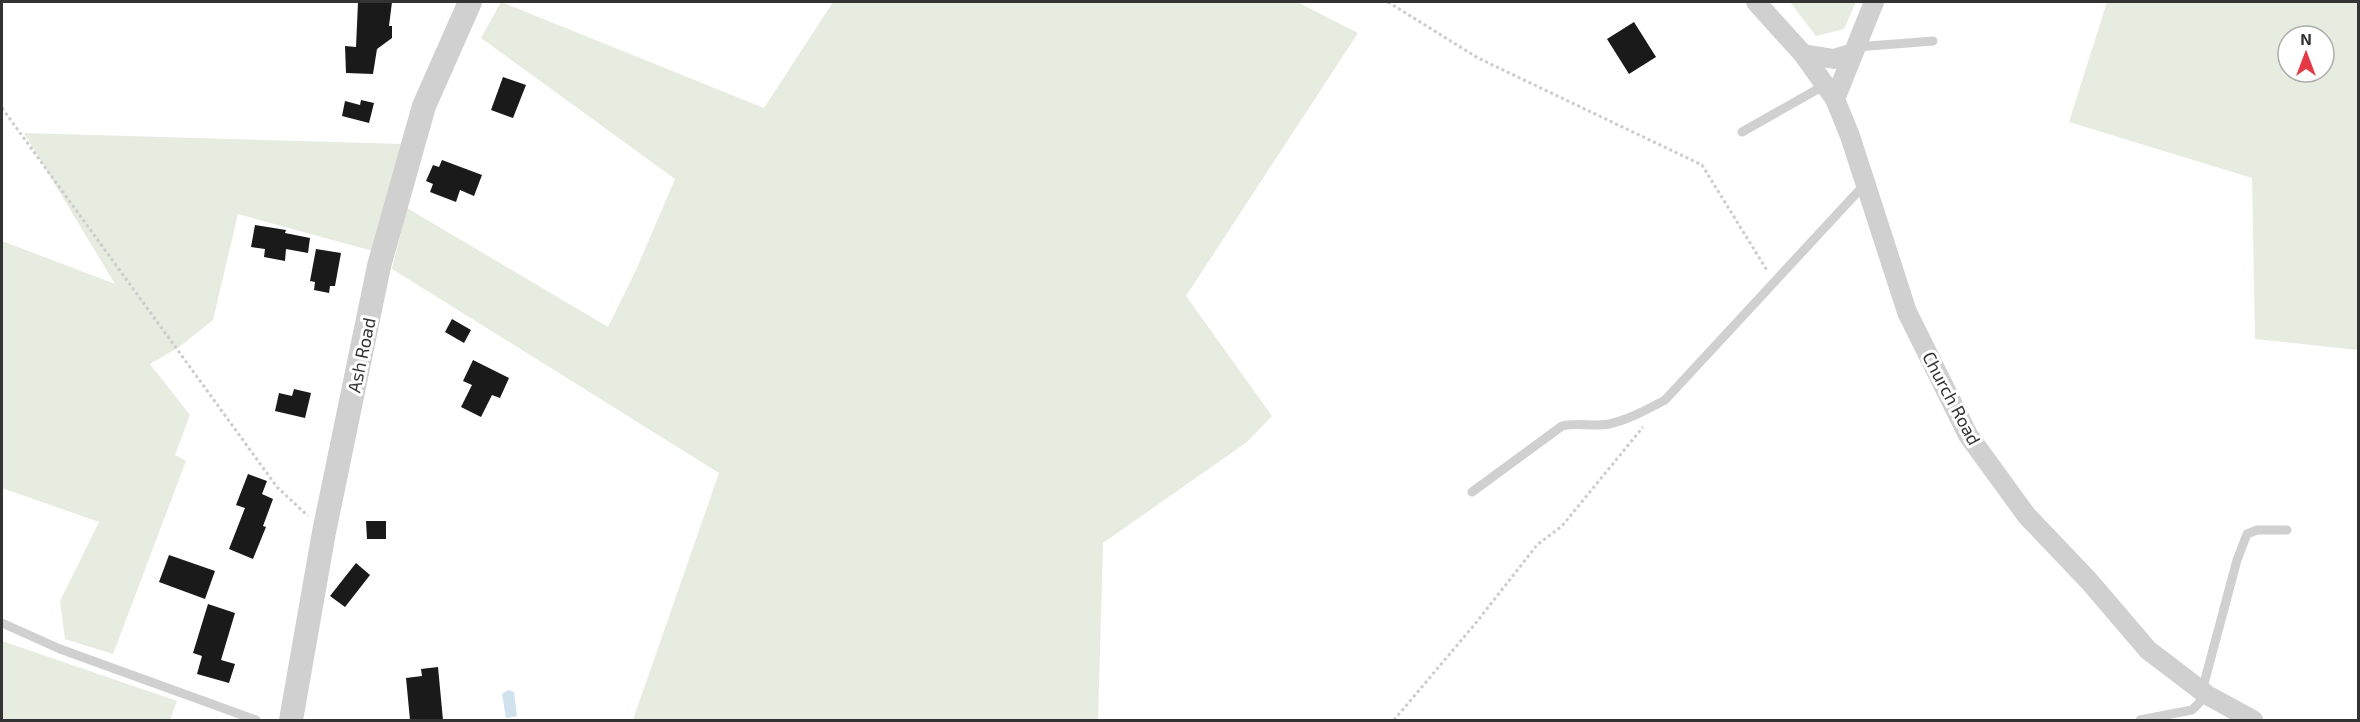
<svg xmlns="http://www.w3.org/2000/svg" width="2360" height="722" font-family="'Exo 2',sans-serif">
<style>
.green{fill:#e6ecdf;fill-rule:evenodd}
.water{fill:#cfe2ee}
.building{fill:#1a1a1a}
.lines{fill:none;stroke-linecap:round;stroke-linejoin:round}
.path{stroke:#cdcdcd;stroke-width:3;stroke-dasharray:3 3;stroke-linecap:butt}
.service{stroke:#d0d0d0;stroke-width:9}
.minor{stroke:#d0d0d0;stroke-width:20}
.tertiary{stroke:#d0d0d0;stroke-width:24}
.labels{text-anchor:middle;dominant-baseline:central;stroke-width:6;stroke-linejoin:round;paint-order:stroke}
.street-label{font-size:18px;fill:#333;stroke:#fff}
</style>
<rect width="100%" height="100%" fill="#fff"/>
<g class="green">
<polygon points="501,2 764,108 833,2 1297,2 1358,33 1186,296 1272,416 1247,442 1103,543 1098,720 633,720 719,473 392,269 407,208 608,327 636,270 675,179 481,38"/>
<polygon points="1790,2 1856,2 1844,29 1816,36"/>
<path d="M 2107,2 L 2358,2 L 2358,350 L 2255,339 L 2252,178 L 2069,122 ZM 2288,36 L 2324,36 L 2324,72 L 2288,72 Z"/>
<polygon points="24,133 403,144 373,251 238,214 213,320 179,347 150,364 190,415 175,455 186,461 113,654 65,639 60,601 99,522 2,488 2,241 115,284"/>
<polygon points="2,641 177,701 170,720 2,720"/>
</g>
<polygon class="water" points="508,690 514,692 517,716 506,718 502,694"/>
<g class="building">
<polygon points="358,2 392,2 389,26 392,26 392,38 377,49 373,74 346,73 345,46 356,47"/>
<polygon points="1634,22 1656,57 1629,74 1607,39"/>
<polygon points="503,77 526,85 513,118 491,110"/>
<polygon points="361,100 374,103 369,123 342,116 345,101 360,105"/>
<polygon points="442,160 482,175 474,196 460,190 456,202 430,192 433,184 426,181 433,165 439,167"/>
<polygon points="255,225 286,230 285,233 310,238 308,253 286,249 285,261 264,257 265,249 251,247"/>
<polygon points="316,249 341,253 335,286 330,286 329,293 314,290 315,282 310,281"/>
<polygon points="452,319 471,330 464,343 445,332"/>
<polygon points="473,360 509,378 500,398 492,395 481,417 461,407 472,385 463,381"/>
<polygon points="294,389 311,393 305,418 275,411 279,393 292,396"/>
<polygon points="248,474 267,481 262,494 273,499 263,526 266,527 253,559 229,549 245,508 236,505"/>
<polygon points="366,521 386,521 386,539 367,539"/>
<polygon points="169,555 215,571 205,599 159,582"/>
<polygon points="356,563 370,575 345,607 330,596"/>
<polygon points="208,604 235,613 221,660 235,664 229,683 197,674 202,656 193,653"/>
<polygon points="438,667 443,720 410,720 406,678 422,676 421,669"/>
</g>
<g class="lines">
<g class="path">
<polyline points="1388,2 1478,58 1702,165 1768,272"/>
<polyline points="2,108 277,487 308,516"/>
<polyline points="1394,720 1475,624 1537,545 1562,526 1643,427"/>
</g>
<g class="service">
<polyline points="1856,47 1933,41"/>
<polyline points="1742,132 1825,85"/>
<path d="M 1472,492 L 1562,426 C 1577,422 1593,427 1609,424 C 1628,420 1648,409 1665,400 L 1865,184"/>
<polyline points="2,623 60,649 256,720"/>
<polyline points="2202,691 2237,560 2247,534 2257,530 2287,530"/>
<polyline points="2140,720 2192,710 2199,703 2204,692"/>
</g>
<g class="minor">
<polyline points="1756,2 1803,54 1835,99 1850,136 1907,312 1968,435 2027,516 2089,581 2148,650 2207,695 2253,720"/>
<polyline points="1803,54 1834,59 1853,53"/>
<polyline points="1835,99 1874,2"/>
</g>
<polyline class="tertiary" points="291,720 324,532 379,266 424,106 470,2"/>
</g>
<g class="labels">
<g class="street-label">
<text transform="translate(361 355) rotate(-78)">Ash Road</text>
<text transform="translate(1952 398) rotate(62)">Church Road</text>
</g>
</g>
<rect width="2360" height="722" fill="none" stroke="#333333" stroke-width="6"/>
<g transform="translate(2306 54)"><circle r="28" fill="#ffffff" stroke="#adadad" stroke-width="1.5"/>
<path d="M0-4.5L10 22L0 15L-10 22Z" fill="#e63946"/>
<text y="-9" font-size="16" font-weight="bold" text-anchor="middle" fill="#333333">N</text>
</g>
</svg>
